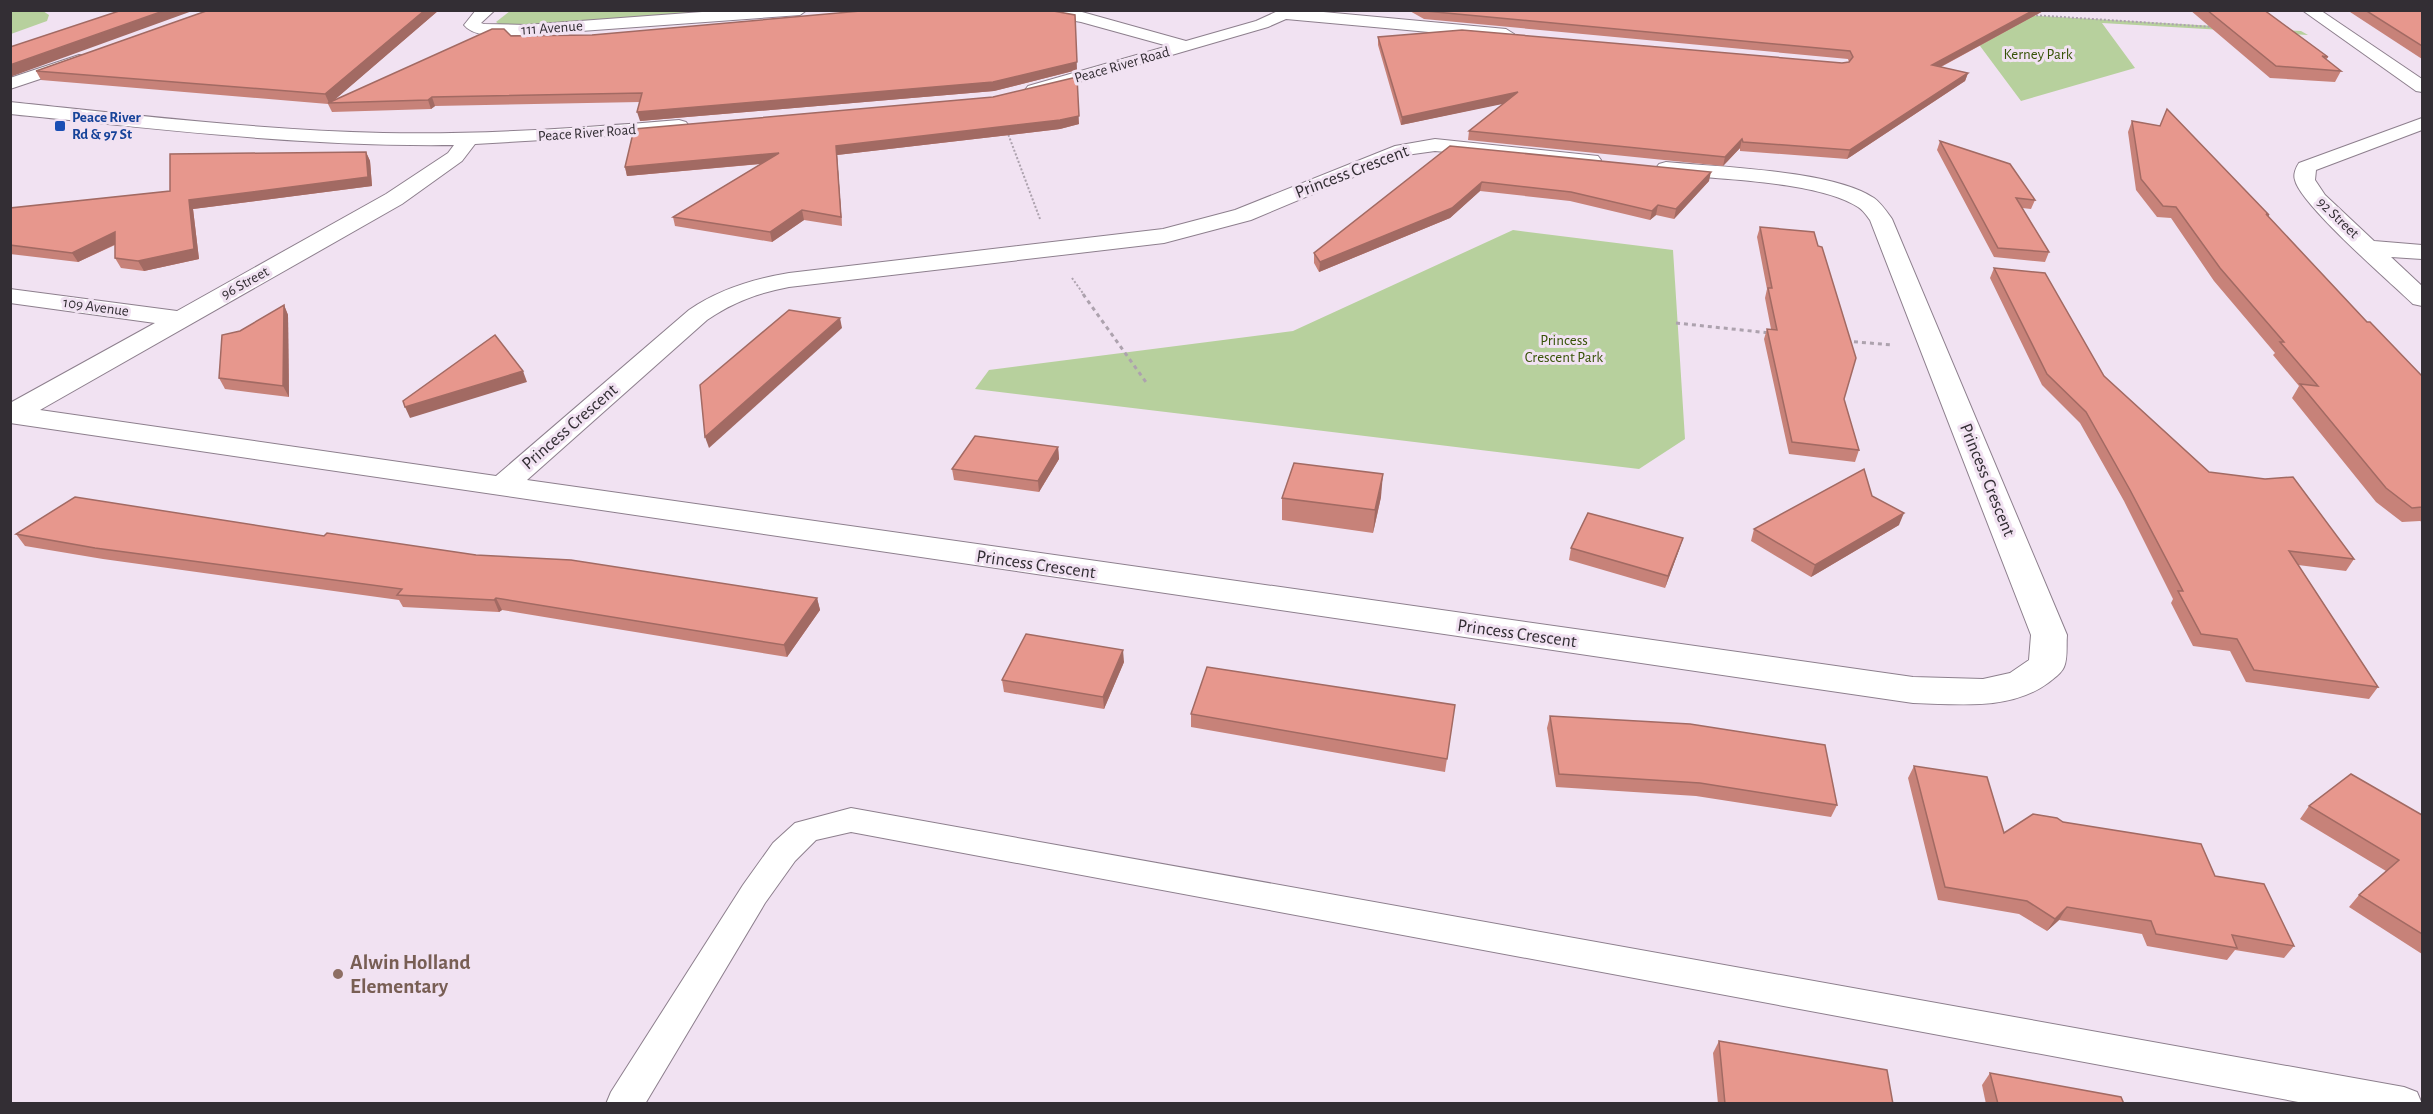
<svg xmlns="http://www.w3.org/2000/svg" width="2433" height="1114" font-family="'Alegreya Sans',sans-serif">
<style>
.green{fill:#b7d09d}
.lines{fill:none;stroke-linecap:round;stroke-linejoin:round}
.lane-casing{stroke:#8d7f8d;stroke-width:2}
.street-casing{stroke:#8d7f8d;stroke-width:2}
.path-far1{stroke:#ada2ae;stroke-width:2;stroke-dasharray:2 2;stroke-linecap:butt}
.path{stroke:#ada2ae;stroke-width:3;stroke-dasharray:4 4;stroke-linecap:butt}
.lane{fill:#fff;fill-rule:evenodd}
.street{fill:#fff;fill-rule:evenodd}
.wall{fill:#c78279}
.shaded-wall{fill:#a26a63}
.building{fill:#e7978d;stroke:#a26a63;stroke-width:1.5}
.transit-dot{fill:#1a4fb4;stroke:#f1e2f2;stroke-width:2}
.education-dot{fill:#8d6e63;stroke:#f1e2f2;stroke-width:2}
.labels{text-anchor:middle;dominant-baseline:central;stroke-width:6;stroke-linejoin:round;paint-order:stroke}
.far-street-label{font-size:15px;fill:#332e34;stroke:#f1e2f2}
.far-park-label{font-size:15px;fill:#365206;stroke:#f1e2f2}
.far-transit-label{font-size:15px;font-weight:bold;fill:#164399;stroke:#f1e2f2;text-anchor:start}
.street-label{font-size:18px;fill:#332e34;stroke:#f1e2f2}
.near-education-label{font-size:21px;font-weight:bold;fill:#785e54;stroke:#f1e2f2;text-anchor:start}
</style>
<rect width="100%" height="100%" fill="#f1e2f2"/>
<g class="green">
<polygon points="11,10 43,11 49,15 47,21 11,34"/>
<polygon points="510,11 723,11 512,26 500,25 496,22"/>
<polygon points="1954,11 2301,31 2308,35 2102,23 2135,68 2021,101"/>
<polygon points="1513,230 1673,250 1685,439 1639,469 975,389 989,370 1293,331"/>
</g>
<g class="lines">
<defs>
<polygon id="lane" points="851,808 2404,1087 2417,1092 2422,1104 2309,1104 851,832 816,840 795,861 765,903 645,1104 606,1104 611,1092 743,885 773,843 795,823"/>
<g id="street">
<path d="M 476,10 L 495,10 L 481,23 L 484,24 L 526,25 L 729,10 L 807,10 L 800,15 L 526,35 C 508,34 476,40 464,25 Z"/>
<polygon points="1029,10 1082,12 1186,41 1256,21 1280,10 1302,10 1506,29 1514,34 1506,39 1286,19 1268,27 1034,95 1028,94 1025,90 1028,86 1168,46 1081,22 1031,13"/>
<polygon points="2302,10 2320,10 2422,79 2422,92 2416,91"/>
<polygon points="79,55 85,56 88,60 85,64 10,89 10,78"/>
<path d="M 10,102 C 134,115 258,130 383,133 C 482,135 581,128 679,120 L 686,122 L 689,126 L 686,130 L 679,132 L 475,144 L 462,161 L 402,204 L 40,410 L 496,476 L 689,310 C 720,289 753,279 789,273 L 1163,229 L 1235,210 L 1395,146 L 1435,139 L 1598,156 L 1601,160 L 1598,164 L 1591,166 L 1435,151 L 1406,155 L 1251,220 L 1164,243 L 789,287 C 758,293 733,302 707,320 L 527,480 L 1913,677 L 1983,679 L 2010,673 L 2029,660 L 2031,635 L 1870,220 C 1867,216 1863,210 1858,207 C 1818,181 1715,179 1666,174 L 1659,172 L 1656,168 L 1659,164 L 1666,162 C 1718,167 1832,170 1874,198 C 1881,203 1887,212 1892,219 L 2067,635 C 2066,645 2068,658 2064,667 C 2061,674 2054,678 2048,683 C 2010,711 1958,704 1913,703 L 10,423 L 10,403 L 155,323 L 10,303 L 10,289 L 177,311 L 386,194 L 448,153 L 454,145 C 305,147 158,129 10,114 Z"/>
<path d="M 2422,118 L 2422,130 L 2316,170 L 2315,180 L 2325,195 L 2374,241 L 2422,245 L 2422,259 L 2391,257 L 2422,286 L 2422,306 L 2413,304 C 2391,283 2300,204 2295,180 C 2293,175 2296,167 2299,163 Z"/>
</g>
</defs>
<use href="#lane" class="lane-casing"/>
<use href="#street" class="street-casing"/>
<g class="path-far1">
<polyline points="2032,15 2214,27"/>
<polyline points="1007,131 1040,219"/>
<polyline points="1072,278 1085,296"/>
</g>
<g class="path">
<polyline points="1083,294 1148,385"/>
<polyline points="1676,323 1770,333"/>
<polyline points="1846,341 1892,345"/>
</g>
<use href="#lane" class="lane"/>
<use href="#street" class="street"/>
</g>
<g class="wall">
<polygon points="209,10 439,10 334,100 511,36 1077,70 994,91 640,121 640,102 435,106 431,109 332,112 328,104 41,80 36,71"/>
<polygon points="1408,10 2045,10 1941,67 1968,73 1965,81 1847,159 1740,151 1740,148 1723,166 1468,140 1469,131 1504,103 1401,125 1378,45 1378,37 1842,63 1849,62 1848,59 1424,19"/>
<polygon points="2190,10 2264,10 2328,57 2326,60 2341,71 2335,82 2270,78"/>
<polygon points="2347,10 2422,10 2422,59"/>
<polygon points="993,97 1079,124 1060,129 837,155 842,226 804,220 772,242 675,226 673,217 761,164 627,176 625,167"/>
<polygon points="2167,109 2269,215 2268,216 2367,322 2422,376 2422,522 2420,521 2402,522 2376,502 2292,398 2299,386 2273,355 2275,353 2214,281 2171,218 2157,217 2136,190 2128,132 2132,121 2160,126"/>
<polygon points="1940,141 2035,200 2031,209 2022,208 2049,252 2045,262 1994,257 1937,150"/>
<polygon points="1450,146 1709,181 1674,219 1656,215 1650,220 1570,201 1480,191 1450,218 1319,272 1314,263 1314,253"/>
<polygon points="366,152 370,161 372,186 193,209 199,259 144,271 121,268 115,258 115,245 78,262 10,254 10,208 170,191"/>
<polygon points="1760,227 1844,399 1859,450 1855,462 1789,454 1764,339 1767,329 1771,329 1765,298 1767,289 1757,237"/>
<polygon points="1994,268 2104,376 2209,472 2354,559 2346,571 2298,565 2378,687 2369,699 2246,682 2230,651 2193,646 2171,603 2173,599 2124,501 2080,423 2042,385 1990,278"/>
<polygon points="284,305 288,315 289,397 225,389 219,378 240,331"/>
<polygon points="1058,447 1059,459 1039,492 954,480 952,469"/>
<polygon points="1872,496 1899,525 1811,577 1751,541 1754,529"/>
<polygon points="1381,497 1373,533 1282,520 1282,498"/>
<polygon points="16,534 324,536 817,598 820,610 787,657 502,610 499,612 403,607 399,600 103,559 25,546"/>
<polygon points="1683,538 1679,550 1665,588 1569,560 1571,548"/>
<polygon points="1124,662 1104,709 1004,692 1002,680"/>
<polygon points="1455,705 1445,772 1191,727 1191,714"/>
<polygon points="1550,716 1837,805 1831,817 1696,796 1556,787 1547,728"/>
<polygon points="1914,766 2004,833 2063,822 2215,876 2294,946 2284,958 2235,950 2227,960 2147,946 2142,934 2059,920 2047,931 2019,914 1938,900 1908,778"/>
<polygon points="2309,806 2422,815 2422,954 2349,907 2359,895 2386,871 2300,819"/>
<polygon points="1719,1041 1893,1104 1718,1104 1713,1053"/>
<polygon points="1990,1073 2124,1104 1986,1104 1982,1085"/>
</g>
<g class="shaded-wall">
<polygon points="166,10 195,10 10,77 10,65"/>
<polygon points="425,10 439,10 331,103 329,103 325,94"/>
<polygon points="2034,10 2045,10 1929,73 1932,65"/>
<polygon points="1075,15 1077,70 994,91 640,121 637,112"/>
<polygon points="1968,73 1965,81 1847,159 1850,150"/>
<polygon points="1077,77 1079,124 1060,129 837,155 842,226 841,217 836,146"/>
<polygon points="1518,92 1517,101 1401,125 1402,117"/>
<polygon points="432,97 435,106 431,109 428,100"/>
<polygon points="1742,139 1740,148 1723,166 1725,157"/>
<polygon points="366,152 370,161 372,186 193,209 199,259 144,271 138,261 189,200"/>
<polygon points="779,153 781,162 627,176 625,167"/>
<polygon points="1711,172 1709,181 1674,219 1676,209"/>
<polygon points="1482,182 1480,191 1450,218 1319,272 1320,262"/>
<polygon points="1658,205 1656,215 1650,220 1652,211"/>
<polygon points="802,210 804,220 772,242 770,232"/>
<polygon points="115,232 120,242 78,262 72,253"/>
<polygon points="284,305 288,315 289,397 283,386"/>
<polygon points="840,318 842,328 709,448 705,437"/>
<polygon points="523,371 527,382 410,418 405,407"/>
<polygon points="1058,447 1059,459 1039,492 1038,481"/>
<polygon points="1383,474 1381,497 1373,533 1375,510"/>
<polygon points="1904,513 1899,525 1811,577 1815,565"/>
<polygon points="1683,538 1679,550 1665,588 1668,576"/>
<polygon points="496,598 502,610 499,612 494,600"/>
<polygon points="817,598 820,610 787,657 784,645"/>
<polygon points="1123,650 1124,662 1104,709 1103,697"/>
<polygon points="2067,907 2059,920 2047,931 2055,919"/>
</g>
<g class="building">
<polygon points="122,10 166,10 10,65 10,47"/>
<polygon points="209,10 425,10 325,94 36,71"/>
<polygon points="1048,10 1075,15 1077,62 993,82 637,112 642,93 432,97 428,100 328,103 492,29 504,29 511,36 592,35 872,10"/>
<polygon points="1423,10 2034,10 1932,65 1968,73 1850,150 1743,142 1742,139 1725,157 1469,131 1518,92 1402,117 1378,37 1462,30 1842,63 1849,62 1853,57 1850,51 1425,11"/>
<polygon points="2207,10 2264,10 2328,57 2322,56 2341,71 2276,66"/>
<polygon points="2365,10 2422,10 2422,46"/>
<polygon points="1077,77 1079,116 1060,120 836,146 841,217 802,210 770,232 673,217 779,153 625,167 634,129 993,97"/>
<polygon points="2167,109 2269,215 2266,214 2367,322 2370,322 2422,376 2422,507 2412,508 2386,488 2300,384 2318,386 2280,342 2284,342 2220,268 2176,207 2163,206 2141,179 2132,121 2160,126"/>
<polygon points="1940,141 2010,164 2035,200 2016,198 2049,252 1998,248"/>
<polygon points="1450,146 1711,172 1676,209 1658,205 1652,211 1571,192 1482,182 1452,208 1320,262 1314,253"/>
<polygon points="366,152 368,177 189,200 194,249 138,261 115,258 115,232 72,253 10,245 10,208 170,191 170,154"/>
<polygon points="1760,227 1814,232 1818,246 1822,247 1856,358 1844,399 1859,450 1792,442 1767,329 1777,330 1768,288 1772,288"/>
<polygon points="1994,268 2045,273 2104,376 2209,472 2265,479 2293,477 2354,559 2289,551 2378,687 2254,670 2237,639 2201,634 2178,591 2183,591 2130,490 2086,412 2047,374"/>
<polygon points="284,305 283,386 219,378 222,335 240,331"/>
<polygon points="789,310 840,318 705,437 700,385"/>
<polygon points="495,335 523,371 405,407 403,401"/>
<polygon points="975,436 1058,447 1038,481 952,469"/>
<polygon points="1294,463 1383,474 1375,510 1282,498"/>
<polygon points="1864,469 1872,496 1904,513 1815,565 1754,529"/>
<polygon points="75,497 324,536 327,533 476,555 571,560 817,598 784,645 496,598 494,600 397,595 402,589 95,548 16,534"/>
<polygon points="1588,513 1683,538 1668,576 1571,548"/>
<polygon points="1026,634 1123,650 1103,697 1002,680"/>
<polygon points="1207,667 1455,705 1447,759 1191,714"/>
<polygon points="1550,716 1690,724 1825,745 1837,805 1700,783 1559,774"/>
<polygon points="1914,766 1987,777 2004,833 2033,814 2057,818 2063,822 2201,844 2215,876 2264,884 2294,946 2232,935 2237,948 2156,934 2151,921 2067,907 2055,919 2027,901 1945,887"/>
<polygon points="2351,774 2422,815 2422,934 2359,895 2399,860 2309,806"/>
<polygon points="1719,1041 1887,1070 1893,1104 1725,1104"/>
<polygon points="1990,1073 2121,1097 2124,1104 1998,1104"/>
</g>
<rect class="transit-dot" x="54" y="120" width="12" height="12" rx="3"/>
<circle class="education-dot" cx="338" cy="974" r="6"/>
<g class="labels">
<g class="far-street-label">
<text transform="translate(552 28) rotate(-4)">111 Avenue</text>
<text transform="translate(1122 65) rotate(-16)">Peace River Road</text>
<text transform="translate(587 133) rotate(-4)">Peace River Road</text>
<text transform="translate(2338 218) rotate(44)">92 Street</text>
<text transform="translate(245 283) rotate(-29)">96 Street</text>
<text transform="translate(96 307) rotate(8)">109 Avenue</text>
</g>
<g class="far-park-label">
<text x="2038" y="54">Kerney Park</text>
<text x="1564" y="340">Princess<tspan x="1564" dy="17">Crescent Park</tspan></text>
</g>
<g class="far-transit-label">
<text x="72" y="117">Peace River<tspan x="72" dy="17">Rd &amp; 97 St</tspan></text>
</g>
<g class="street-label">
<text transform="translate(1352 172) rotate(-21)">Princess Crescent</text>
<text transform="translate(570 427) rotate(-41)">Princess Crescent</text>
<text transform="translate(1987 480) rotate(68)">Princess Crescent</text>
<text transform="translate(1036 565) rotate(8)">Princess Crescent</text>
<text transform="translate(1517 634) rotate(8)">Princess Crescent</text>
</g>
<g class="near-education-label">
<text x="350" y="962">Alwin Holland<tspan x="350" dy="24">Elementary</tspan></text>
</g>
</g>
<rect width="2433" height="1114" fill="none" stroke="#332e34" stroke-width="24"/>
</svg>
